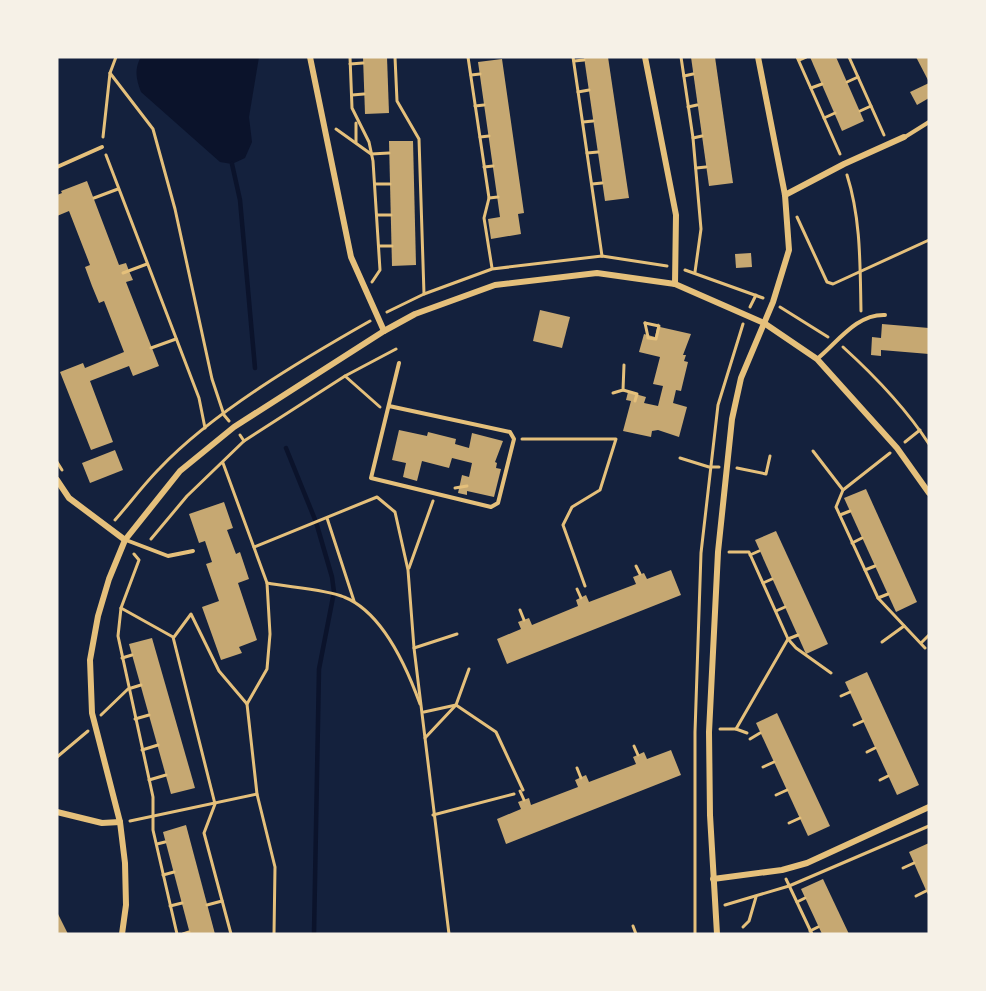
<svg xmlns="http://www.w3.org/2000/svg" width="986" height="991" font-family="Figtree,sans-serif">
<style>
.water{fill:#0b132b}
.lines{fill:none;stroke-linecap:round;stroke-linejoin:round}
.stream{stroke:#0b132b;stroke-width:4.5}
.building{fill:#c6a872}
.path{stroke:#e5c07b;stroke-width:3}
.service{stroke:#e5c07b;stroke-width:4}
.minor{stroke:#e5c07b;stroke-width:6}
</style>
<rect width="100%" height="100%" fill="#14213d"/>
<path class="water" d="M 141,57 L 259,57 L 249,117 L 252,142 L 245,158 L 232,164 L 220,162 L 141,92 C 136,79 134,69 141,57 Z"/>
<g class="lines">
<g class="stream">
<polyline points="232,164 240,200 255,368"/>
<polyline points="286,448 316,522 332,577 334,592 319,669 314,934"/>
</g>
</g>
<g class="building">
<polygon points="363,57 387,57 389,113 365,114"/>
<polygon points="584,57 608,57 629,198 605,201"/>
<polygon points="691,57 715,57 733,183 709,186"/>
<polygon points="810,57 836,57 864,121 842,131"/>
<polygon points="916,57 929,57 929,82"/>
<polygon points="502,59 524,213 518,214 521,234 491,239 488,219 500,217 478,62"/>
<polygon points="929,83 929,98 917,105 910,92"/>
<polygon points="389,141 413,141 416,265 392,266"/>
<polygon points="87,181 119,265 126,263 129,271 133,280 126,282 159,366 133,376 129,366 90,381 113,442 91,450 60,372 83,363 85,368 124,352 104,301 99,303 92,286 85,267 90,265 69,211 57,216 57,195 62,193 61,191"/>
<polygon points="751,253 752,267 736,268 735,254"/>
<polygon points="540,310 570,317 562,348 533,341"/>
<polygon points="658,323 660,327 691,334 683,355 686,355 684,361 688,362 681,391 676,390 673,403 687,407 679,437 658,430 652,431 651,437 623,431 631,401 626,400 628,392 646,397 644,403 658,406 663,386 653,384 660,357 639,352 644,334 655,337"/>
<polygon points="882,324 929,328 929,354 881,350 881,356 871,355 872,337 881,338"/>
<polygon points="399,430 427,436 428,432 456,439 455,444 469,448 472,433 503,441 495,462 497,463 496,468 501,469 494,497 467,491 467,495 458,493 462,475 469,477 472,463 452,458 449,468 422,461 417,481 403,477 406,463 392,460"/>
<polygon points="115,450 123,470 90,483 82,463"/>
<polygon points="866,489 917,602 896,612 844,498"/>
<polygon points="224,502 233,528 227,530 236,554 240,552 249,579 238,583 257,640 239,647 242,653 221,660 202,607 219,601 206,564 212,562 205,541 199,543 189,514"/>
<polygon points="776,531 828,644 806,654 755,540"/>
<polygon points="671,570 681,595 507,664 497,639 521,629 518,622 529,618 532,625 578,606 576,600 586,595 589,602 636,584 633,577 644,573 647,579"/>
<polygon points="152,638 195,788 171,794 129,644"/>
<polygon points="867,672 919,785 897,795 845,682"/>
<polygon points="777,713 830,826 808,836 756,723"/>
<polygon points="671,750 681,775 506,844 497,819 521,809 518,802 529,798 531,805 578,787 575,780 586,775 589,782 636,764 633,757 644,752 647,759"/>
<polygon points="186,825 215,934 190,934 163,832"/>
<polygon points="929,843 929,897 909,852"/>
<polygon points="823,879 849,934 822,934 801,889"/>
<polygon points="57,912 68,934 57,934"/>
</g>
<g class="lines">
<g class="path">
<polyline points="350,57 352,108 369,142 373,161 380,270 372,282"/>
<polyline points="395,57 397,101 419,139 424,294"/>
<polyline points="468,57 489,198 484,218 492,268"/>
<polyline points="573,57 602,256"/>
<polyline points="681,57 693,138 701,229 695,272"/>
<polyline points="797,57 840,154"/>
<polyline points="849,57 884,135"/>
<polyline points="799,60 806,57"/>
<polyline points="574,61 584,60"/>
<polyline points="350,64 363,63"/>
<polyline points="110,73 153,129 175,209 212,379 224,415 229,421"/>
<polyline points="471,75 480,74"/>
<polyline points="684,76 693,74"/>
<polyline points="847,82 858,77"/>
<polyline points="811,88 822,84"/>
<polyline points="578,92 589,90"/>
<polyline points="352,95 364,94"/>
<polyline points="475,106 484,105"/>
<polyline points="688,107 697,105"/>
<polyline points="860,111 871,106"/>
<polyline points="824,118 835,113"/>
<polyline points="583,122 593,121"/>
<polyline points="336,129 371,154 389,153"/>
<polyline points="103,137 110,73 116,57"/>
<polyline points="480,137 489,136"/>
<polyline points="693,138 702,136"/>
<polyline points="356,142 356,123"/>
<polyline points="587,153 598,152"/>
<polyline points="106,155 199,398 205,428"/>
<polyline points="484,167 493,166"/>
<polyline points="696,168 706,167"/>
<path d="M 847,175 C 861,219 860,265 861,311"/>
<polyline points="375,184 390,184"/>
<polyline points="592,184 602,183"/>
<polyline points="94,198 118,189"/>
<polyline points="489,198 498,197"/>
<polyline points="377,215 391,215"/>
<polyline points="797,217 827,282 833,284 929,240"/>
<polyline points="379,246 392,246"/>
<polyline points="685,270 763,298"/>
<polyline points="123,273 147,264"/>
<polyline points="750,307 756,295"/>
<polyline points="780,307 828,337"/>
<polyline points="387,312 424,294 492,269 602,256 667,266"/>
<polyline points="645,323 659,326 656,339 648,338"/>
<polyline points="645,323 648,337"/>
<path d="M 843,347 C 876,377 905,407 929,444"/>
<polyline points="151,348 176,339"/>
<polyline points="345,376 380,407"/>
<polyline points="623,390 637,394 635,401"/>
<polyline points="613,393 623,390 624,365"/>
<polyline points="240,435 244,441"/>
<polyline points="522,439 616,439 600,490 572,507 563,525 585,586"/>
<polyline points="905,442 920,430"/>
<polyline points="813,451 843,490"/>
<polyline points="890,453 843,490 836,507 878,598 925,648"/>
<polyline points="680,458 709,467 719,467"/>
<polyline points="57,462 62,470"/>
<polyline points="223,463 267,583 270,634 267,669 247,704 257,794 275,867 274,934"/>
<polyline points="737,468 766,474 770,456"/>
<polyline points="455,488 467,486"/>
<polyline points="840,515 850,511"/>
<polyline points="327,518 354,601"/>
<path d="M 115,520 C 130,503 144,484 160,468 C 213,412 303,359 370,321"/>
<polyline points="151,539 187,496 244,441 345,376 396,349"/>
<polyline points="852,543 862,538"/>
<polyline points="254,547 377,497 395,512 408,570 414,648 449,934"/>
<polyline points="729,552 749,552 788,639 796,648 831,673"/>
<polyline points="134,554 139,560 121,608 118,636 153,797 153,830 177,934"/>
<polyline points="750,555 759,551"/>
<polyline points="636,566 640,574"/>
<polyline points="409,568 433,501"/>
<polyline points="865,570 875,566"/>
<path d="M 267,583 C 287,587 326,589 344,597 C 382,612 407,668 420,704"/>
<polyline points="763,583 772,579"/>
<polyline points="577,589 581,598"/>
<polyline points="878,598 888,594"/>
<polyline points="121,608 173,637 215,804 204,833 231,934"/>
<polyline points="520,610 524,620"/>
<polyline points="776,611 785,607"/>
<polyline points="174,637 191,614 219,671 247,704"/>
<polyline points="882,642 904,626"/>
<polyline points="921,643 929,635"/>
<polyline points="414,648 457,634"/>
<polyline points="122,658 132,655"/>
<polyline points="841,696 850,692"/>
<polyline points="424,712 456,705 496,732 523,790"/>
<polyline points="101,715 128,689 141,685"/>
<polyline points="135,719 149,715"/>
<polyline points="854,725 863,721"/>
<polyline points="720,729 736,729 747,733"/>
<polyline points="736,729 788,639 798,635"/>
<polyline points="425,738 456,705 469,669"/>
<polyline points="750,739 760,733"/>
<polyline points="634,746 638,755"/>
<polyline points="142,750 158,745"/>
<polyline points="867,752 875,748"/>
<polyline points="57,757 88,731"/>
<polyline points="763,767 774,762"/>
<polyline points="577,768 581,778"/>
<polyline points="149,780 166,775"/>
<polyline points="880,780 888,776"/>
<polyline points="520,791 524,800"/>
<polyline points="776,795 787,790"/>
<polyline points="433,815 514,794"/>
<polyline points="130,821 257,794"/>
<polyline points="789,823 800,818"/>
<polyline points="157,844 165,842"/>
<polyline points="903,868 914,863"/>
<polyline points="163,875 174,872"/>
<polyline points="786,879 812,934"/>
<polyline points="916,896 926,891"/>
<polyline points="797,902 805,898"/>
<polyline points="207,905 222,901"/>
<polyline points="725,905 789,886 929,826"/>
<polyline points="170,906 182,903"/>
<polyline points="633,926 636,934"/>
<polyline points="743,927 749,921 756,897"/>
<polyline points="810,931 818,927"/>
<polyline points="183,934 189,932"/>
<polyline points="695,934 695,732 701,553 718,405 743,324"/>
</g>
<g class="service">
<polyline points="905,137 929,122"/>
<polyline points="57,167 102,147"/>
<path d="M 817,359 C 838,342 856,314 885,315"/>
<polyline points="389,406 510,432 514,439 498,503 491,507 371,478 399,363"/>
<polyline points="126,540 168,556 193,551"/>
</g>
<g class="minor">
<polyline points="310,57 351,257 384,331"/>
<polyline points="645,57 676,215 675,284"/>
<polyline points="785,195 844,164 904,137"/>
<polyline points="57,480 69,498 125,540"/>
<polyline points="57,812 102,823 120,822"/>
<polyline points="713,879 782,870 807,863 929,807"/>
<polyline points="122,934 126,905 125,863 120,822 92,713 90,660 98,616 109,579 125,540 180,471 234,427 384,331 415,314 495,285 597,273 675,284 764,323 817,359 897,448 929,493"/>
<polyline points="717,934 710,815 709,732 718,552 732,419 741,378 773,302 789,250 785,195 758,57"/>
</g>
</g>
<rect width="986" height="991" fill="none" stroke="#f6f1e7" stroke-width="117"/>
</svg>
